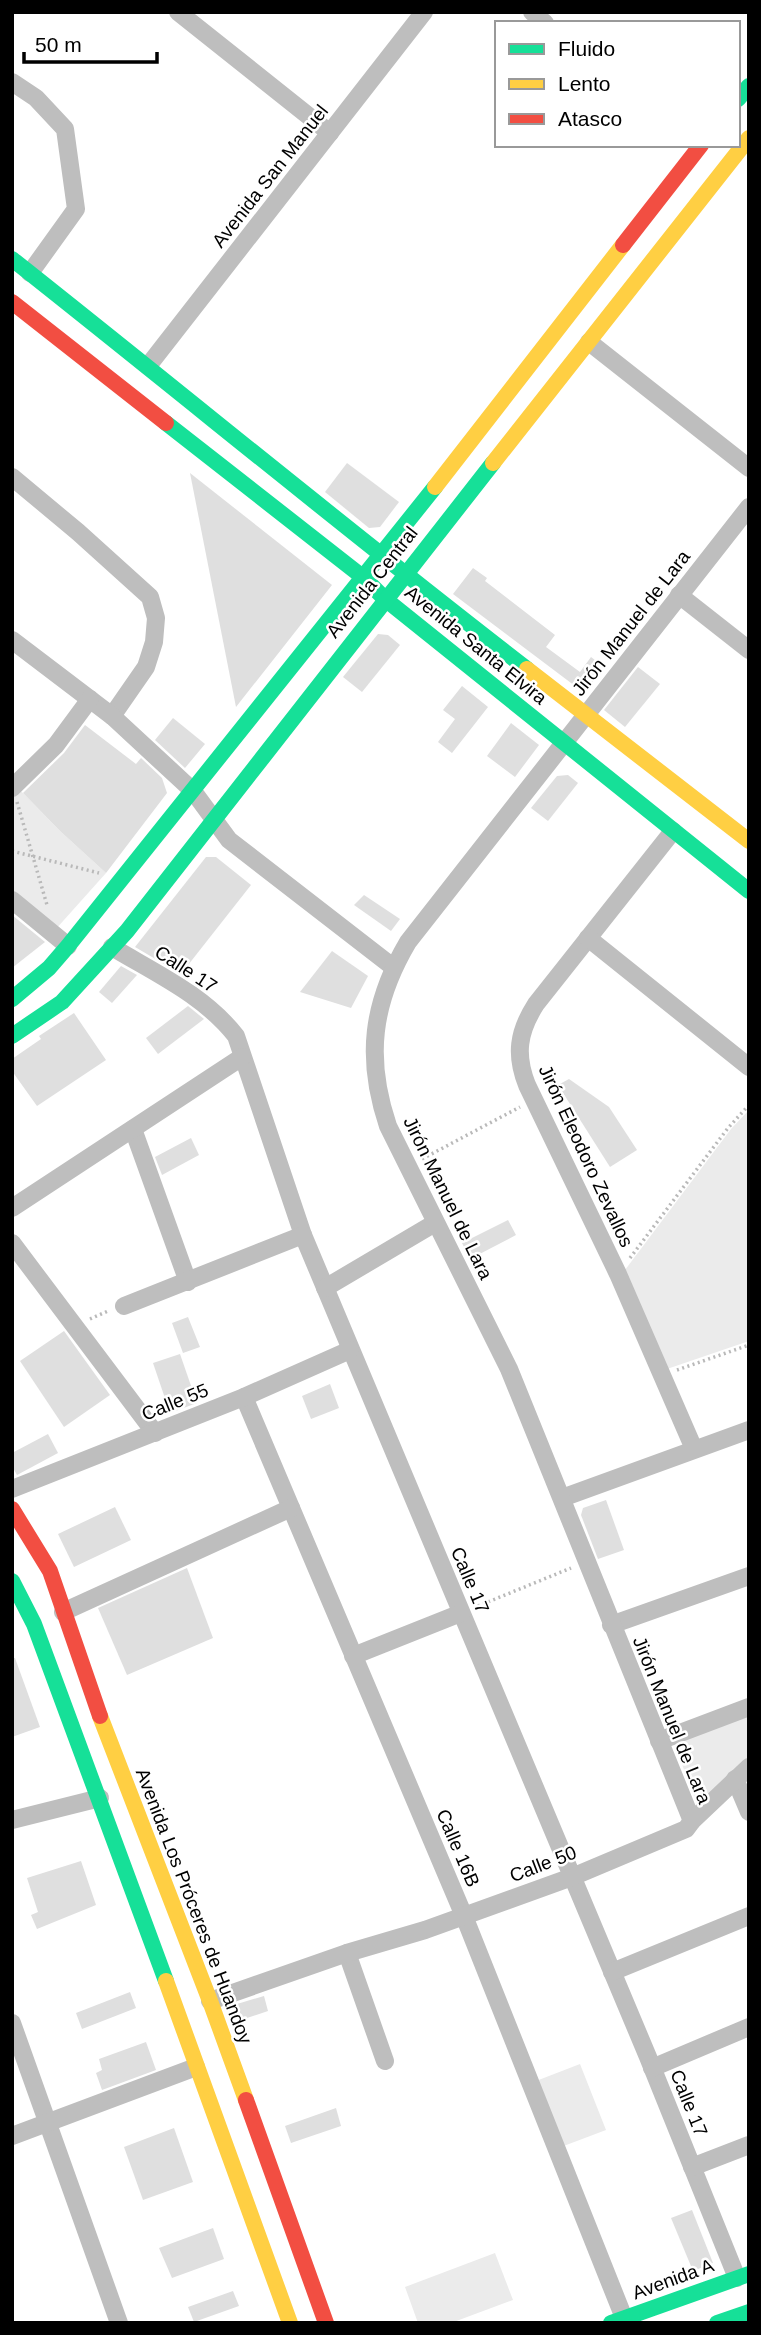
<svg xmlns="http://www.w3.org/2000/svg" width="761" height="2335" font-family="Helvetica,sans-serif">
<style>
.green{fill:#ebebeb}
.building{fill:#dfdfdf}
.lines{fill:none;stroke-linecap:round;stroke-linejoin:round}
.path{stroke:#b9b9b9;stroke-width:3.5;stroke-dasharray:2 3.5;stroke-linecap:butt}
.street{stroke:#bebebe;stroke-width:18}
.fast{stroke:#16e098;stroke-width:16}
.slow{stroke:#ffcf43;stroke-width:16}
.jam{stroke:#f24e42;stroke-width:16}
.labels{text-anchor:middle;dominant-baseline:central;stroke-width:5;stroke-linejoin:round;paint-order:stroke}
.street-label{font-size:19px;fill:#000;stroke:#fff}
</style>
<rect width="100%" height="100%" fill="#fff"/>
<g class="green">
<polygon points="16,786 60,831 106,873 55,930 12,891 12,790"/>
<polygon points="749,1110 749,1341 667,1369 625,1270 731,1129"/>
<path d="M 749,1715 L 749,1759 C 729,1772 715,1791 698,1807 L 674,1743 Z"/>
<polygon points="580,2064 606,2130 561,2147 536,2081"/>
<polygon points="495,2253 513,2300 451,2323 418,2323 405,2287"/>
</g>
<g class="building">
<polygon points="347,463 399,502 380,527 369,528 325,492"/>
<polygon points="190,473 332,585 236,707"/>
<polygon points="473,568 487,578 485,581 555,635 546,647 580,672 591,657 604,667 589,687 579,689 453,594"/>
<polygon points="378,634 388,635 400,645 362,692 343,677"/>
<polygon points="638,667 660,684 625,727 604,710"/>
<polygon points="462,686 488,707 452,753 438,742 455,719 443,710"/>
<polygon points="173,718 205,744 185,768 155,740"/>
<polygon points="511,723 539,745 515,777 487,756"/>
<polygon points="85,725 136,764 141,758 162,778 167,793 106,873 60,831 23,793 64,753"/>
<polygon points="568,775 578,783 548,821 531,808 557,776"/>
<polygon points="206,857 216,857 251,885 181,974 135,947"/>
<polygon points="364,895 400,919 391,931 354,905"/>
<polygon points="12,915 45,942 12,968"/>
<polygon points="332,951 368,976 351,1008 300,992"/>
<polygon points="121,966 137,975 112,1003 99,992"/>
<polygon points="188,1006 204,1019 158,1054 146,1038"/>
<polygon points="74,1013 106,1060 37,1106 12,1071 12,1059 41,1039 39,1036"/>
<polygon points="569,1079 609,1107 637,1150 610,1167 558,1085"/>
<polygon points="191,1138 199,1155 162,1175 155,1157"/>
<polygon points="508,1220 516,1235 470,1259 462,1243"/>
<polygon points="188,1317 200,1347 183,1353 172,1323"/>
<polygon points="64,1331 110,1395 64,1427 20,1361"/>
<polygon points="180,1354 197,1403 170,1413 153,1363"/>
<polygon points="330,1384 339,1408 311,1419 302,1396"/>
<polygon points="48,1434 58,1453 17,1475 12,1466 12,1453"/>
<polygon points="606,1500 624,1550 598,1559 581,1515 583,1508"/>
<polygon points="115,1507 131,1540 74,1567 58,1534"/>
<polygon points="187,1568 213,1638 127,1675 98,1608"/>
<polygon points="12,1658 15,1658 40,1727 12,1737"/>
<polygon points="81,1861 96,1905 37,1929 31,1915 38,1912 27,1878"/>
<polygon points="130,1992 136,2008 82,2029 76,2013"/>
<polygon points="264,1996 268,2011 241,2020 237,2004"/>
<polygon points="146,2042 156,2070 102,2090 96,2073 102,2070 99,2059"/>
<polygon points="336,2108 341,2126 291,2143 285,2126"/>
<polygon points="174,2128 193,2182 143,2200 124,2147"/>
<polygon points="692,2210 713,2263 693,2271 671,2218"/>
<polygon points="213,2228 224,2259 172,2278 159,2248"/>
<polygon points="233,2291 239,2306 194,2322 188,2307"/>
</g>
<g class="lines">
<g class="path">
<polyline points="17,802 47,905"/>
<polyline points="12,851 99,873"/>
<polyline points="422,1159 520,1107"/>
<polyline points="630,1258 728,1128 749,1105"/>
<polyline points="90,1319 108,1311"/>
<polyline points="677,1370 749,1345"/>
<polyline points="478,1606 571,1568"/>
</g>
<g class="street">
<polyline points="178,12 330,133"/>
<polyline points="532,12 545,23"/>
<polyline points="12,82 36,98 65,129 76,209 30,273"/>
<polyline points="589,342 749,468"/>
<polyline points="148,366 424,12"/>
<polyline points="12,477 78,532 150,597 156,618 154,642 146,667 112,716"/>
<polyline points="679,595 749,650"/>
<polyline points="12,640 112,716 193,791 229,840 393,967"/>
<polyline points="12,788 56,745 90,699"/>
<path d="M 673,831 L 536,1004 C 518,1032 515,1055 527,1085 L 618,1274 L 694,1449"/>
<polyline points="12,900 68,946"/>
<polyline points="588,938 749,1067"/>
<path d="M 112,947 C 155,973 204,995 236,1036 L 303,1235 L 648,2057 L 737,2278"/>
<polyline points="133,1129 188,1282"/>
<polyline points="12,1208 242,1057"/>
<polyline points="12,1243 155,1433"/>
<polyline points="325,1288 435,1223"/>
<polyline points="124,1306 303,1235"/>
<polyline points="244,1397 464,1916 624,2318"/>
<polyline points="12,1489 244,1397 350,1350"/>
<polyline points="562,1498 749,1430"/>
<polyline points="63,1612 291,1508"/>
<polyline points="611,1625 749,1576"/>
<polyline points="353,1656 461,1613"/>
<polyline points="659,1741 749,1707"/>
<polyline points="735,1779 749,1812"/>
<polyline points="12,1820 100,1798"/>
<path d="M 692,1821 L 509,1369 L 388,1126 C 365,1058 372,1003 408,942 L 749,507"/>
<polyline points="347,1953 385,2061"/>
<polyline points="612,1972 749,1916"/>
<polyline points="210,2001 347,1953 425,1930 572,1877 686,1829 692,1821 749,1767"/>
<polyline points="12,2023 119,2323"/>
<polyline points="652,2068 749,2027"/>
<polyline points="12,2136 196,2067"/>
<polyline points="692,2167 749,2145"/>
</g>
<g class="fast">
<polyline points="738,99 749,86"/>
<path d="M 12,259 C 184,395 353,535 527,669"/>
<polyline points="166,423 364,578 385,599 749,891"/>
<polyline points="12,999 49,968 68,946 435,487"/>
<polyline points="12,1036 62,1002 127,931 493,463"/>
<polyline points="12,1581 34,1624 166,1981"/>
<polyline points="611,2323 749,2274"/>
<polyline points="717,2323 749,2312"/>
</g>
<g class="slow">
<polyline points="493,463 749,138"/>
<polyline points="435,487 623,245"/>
<polyline points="527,669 749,841"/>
<polyline points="100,1716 210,2001 246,2100"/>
<polyline points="166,1981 290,2323"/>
</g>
<g class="jam">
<polyline points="623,245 701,145"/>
<polyline points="12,302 166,423"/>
<polyline points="12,1509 50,1571 100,1716"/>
<polyline points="246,2100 326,2323"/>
</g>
</g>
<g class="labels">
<g class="street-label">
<text transform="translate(270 176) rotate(-52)">Avenida San Manuel</text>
<text transform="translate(372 582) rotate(-52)">Avenida Central</text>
<text transform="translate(631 623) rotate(-52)">Jirón Manuel de Lara</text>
<text transform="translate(476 645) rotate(39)">Avenida Santa Elvira</text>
<text transform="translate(186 969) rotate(33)">Calle 17</text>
<text transform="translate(586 1156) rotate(65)">Jirón Eleodoro Zevallos</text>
<text transform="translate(448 1198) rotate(64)">Jirón Manuel de Lara</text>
<text transform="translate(175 1402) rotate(-22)">Calle 55</text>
<text transform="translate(470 1580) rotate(67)">Calle 17</text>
<text transform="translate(672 1720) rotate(68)">Jirón Manuel de Lara</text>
<text transform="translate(458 1848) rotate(67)">Calle 16B</text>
<text transform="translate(543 1864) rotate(-21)">Calle 50</text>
<text transform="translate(194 1906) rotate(69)">Avenida Los Próceres de Huandoy</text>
<text transform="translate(689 2103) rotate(68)">Calle 17</text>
<text transform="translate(673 2279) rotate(-20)">Avenida A</text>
</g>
</g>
<rect width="761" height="2335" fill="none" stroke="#000000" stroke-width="28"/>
<rect x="495" y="21" width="245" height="126" fill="#ffffff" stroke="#999999" stroke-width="2"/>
<rect x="509" y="44" width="35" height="10" fill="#16e098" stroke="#999999" stroke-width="2"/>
<text x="558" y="56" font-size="21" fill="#000000">Fluido</text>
<rect x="509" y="79" width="35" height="10" fill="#ffcf43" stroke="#999999" stroke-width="2"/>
<text x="558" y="91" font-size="21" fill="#000000">Lento</text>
<rect x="509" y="114" width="35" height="10" fill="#f24e42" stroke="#999999" stroke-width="2"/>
<text x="558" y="126" font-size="21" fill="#000000">Atasco</text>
<path d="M24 52v10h133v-10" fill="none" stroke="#000000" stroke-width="3.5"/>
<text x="35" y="52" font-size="21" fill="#000000" stroke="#ffffff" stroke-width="5" paint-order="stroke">50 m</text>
</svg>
